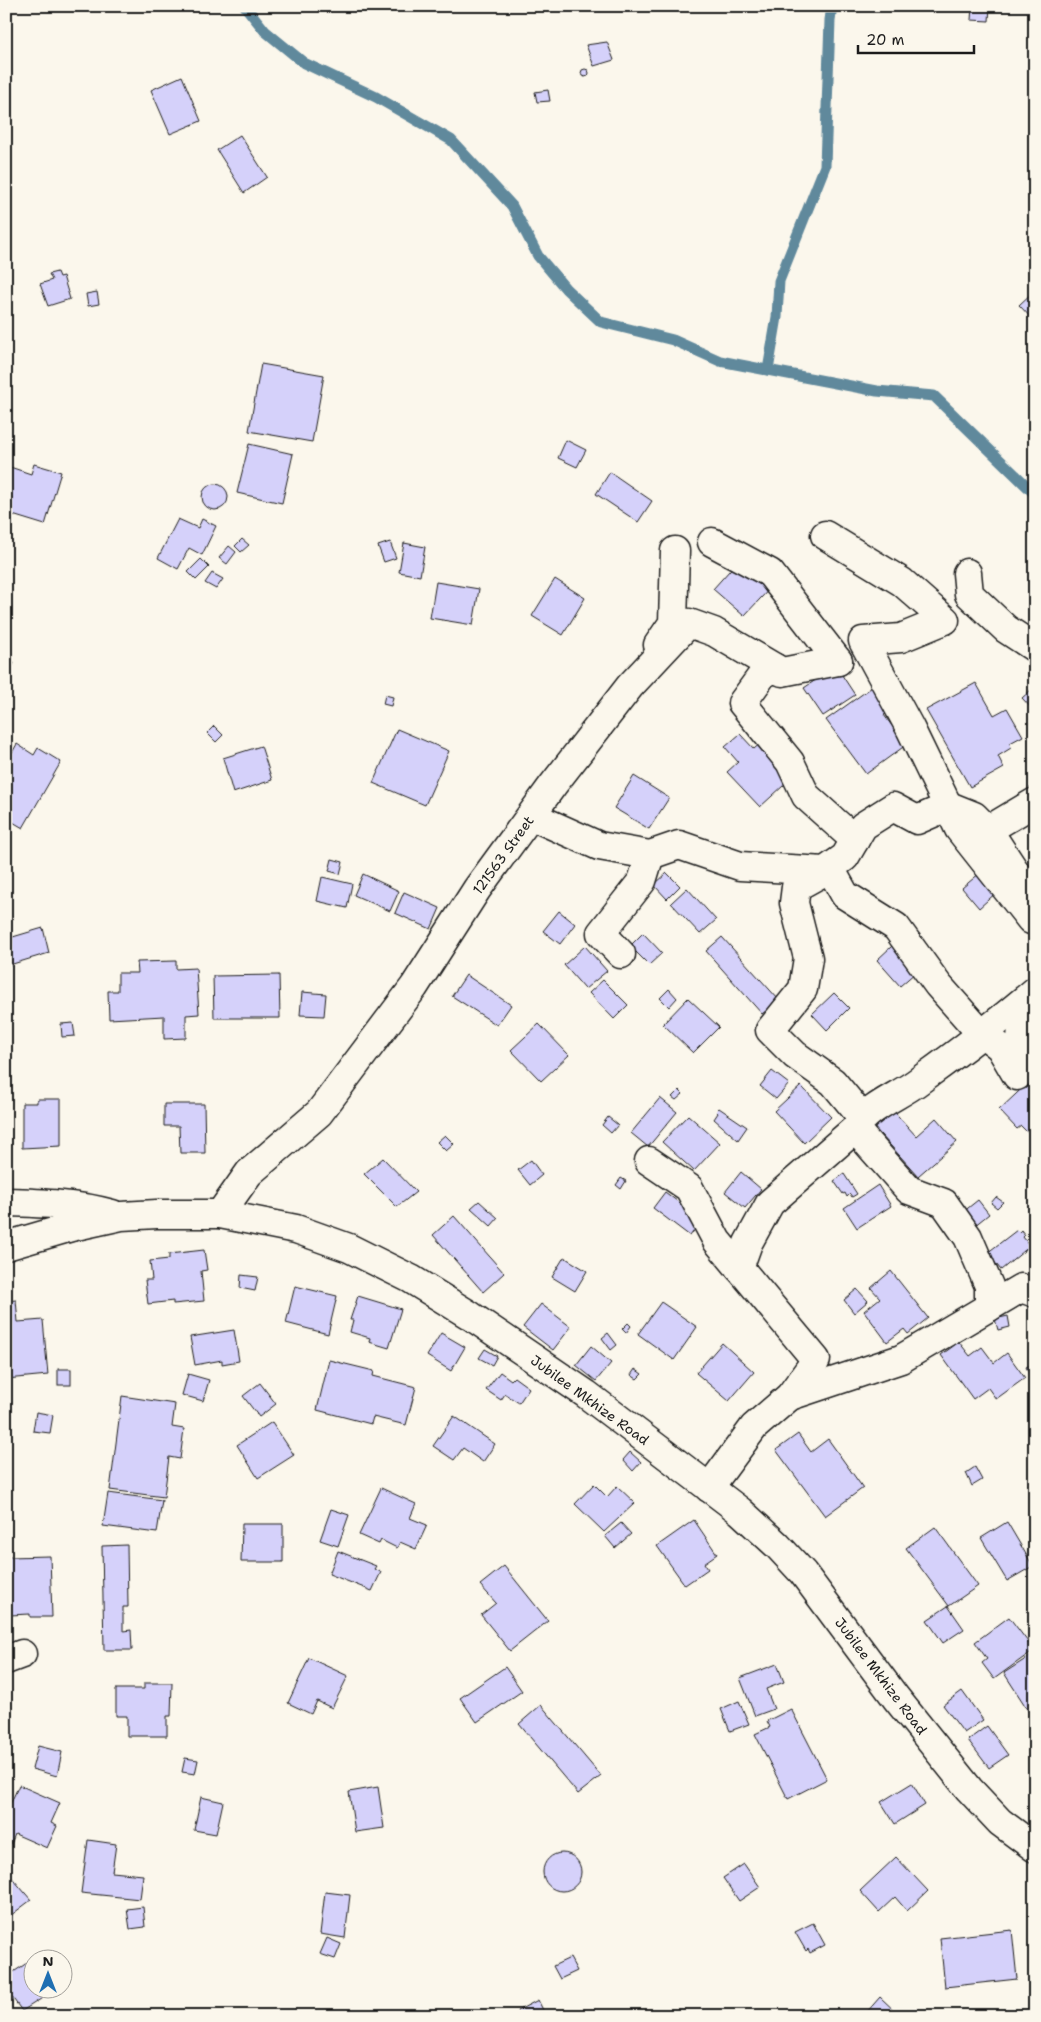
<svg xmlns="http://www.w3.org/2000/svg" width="1041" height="2022" font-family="'Shantell Sans',sans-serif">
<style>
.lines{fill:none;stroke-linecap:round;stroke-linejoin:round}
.stream{stroke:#61899c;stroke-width:11}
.building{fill:#d5d1fa;stroke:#1c1c1c}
.minor-casing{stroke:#1c1c1c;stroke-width:31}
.minor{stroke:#fbf7ec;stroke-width:28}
.labels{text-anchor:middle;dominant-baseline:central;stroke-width:4;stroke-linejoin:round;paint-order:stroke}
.street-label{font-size:14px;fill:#1c1c1c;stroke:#fbf7ec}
</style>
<rect width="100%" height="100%" fill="#fbf7ec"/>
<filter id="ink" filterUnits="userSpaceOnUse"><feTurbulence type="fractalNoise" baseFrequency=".02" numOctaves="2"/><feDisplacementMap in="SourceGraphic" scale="10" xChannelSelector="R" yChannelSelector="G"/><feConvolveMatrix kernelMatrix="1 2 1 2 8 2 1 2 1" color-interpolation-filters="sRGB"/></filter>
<g filter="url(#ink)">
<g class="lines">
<g class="stream">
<polyline points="245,6 265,31 304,63 376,97 451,140 512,206 538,256 566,289 601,322 673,340 720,361 877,391 934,396 1035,494"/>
<polyline points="768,370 777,317 779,281 825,166 830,20 832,6"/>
</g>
</g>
<g class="building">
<polygon points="972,6 990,6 989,21 971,20"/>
<polygon points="607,42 614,60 594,66 586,45"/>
<circle cx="585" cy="73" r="4"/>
<polygon points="182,76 201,121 170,134 151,90"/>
<polygon points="548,90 550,101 537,102 535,92"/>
<polygon points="240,135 267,177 244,193 217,150"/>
<polygon points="57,272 59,277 63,276 70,299 48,306 40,284 52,280 49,274"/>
<polygon points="1034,291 1035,292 1035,322 1019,305"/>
<polygon points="97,292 99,304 88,306 86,294"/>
<polygon points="261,364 324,375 312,442 249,431"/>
<polygon points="566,440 586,450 577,467 558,458"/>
<polygon points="249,444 293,454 282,503 237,493"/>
<polygon points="34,464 61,472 45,525 6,513 6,480 10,467 31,474"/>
<polygon points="610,472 652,501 638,522 596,494"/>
<circle cx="215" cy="497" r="13"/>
<polygon points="178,519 198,528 202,519 216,526 202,555 189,548 178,569 158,558"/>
<polygon points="242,539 249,545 241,552 235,546"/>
<polygon points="390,542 396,558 384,562 378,546"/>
<polygon points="404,543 425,547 420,576 399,572"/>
<polygon points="229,546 236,552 227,564 219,558"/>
<polygon points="201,559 209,567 196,580 188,572"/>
<polygon points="738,561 776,582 744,616 713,589"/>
<polygon points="212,573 223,579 216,589 205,583"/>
<polygon points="555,579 585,598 563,635 532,616"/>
<polygon points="436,582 479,589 473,625 430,618"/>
<polygon points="6,659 14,663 6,680"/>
<polygon points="836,666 855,695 823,716 804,688"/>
<polygon points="976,683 994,715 1007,708 1023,736 1010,743 1011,748 998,756 1004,768 970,787 926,710"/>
<polygon points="875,685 893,709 884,715 906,745 866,774 826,720"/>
<polygon points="1032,689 1035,692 1035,712 1022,698"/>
<polygon points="385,695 393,697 391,706 383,704"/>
<polygon points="1035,715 1035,733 1031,723"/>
<polygon points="214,726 223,735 216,742 207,733"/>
<polygon points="397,729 449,751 425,805 373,783"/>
<polygon points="740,734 754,749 763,741 795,775 760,807 727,772 738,762 725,747"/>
<polygon points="17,744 34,755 38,748 61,762 23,828 6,818 6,763"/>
<polygon points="261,746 272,780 233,793 223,758"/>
<polygon points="634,776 669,798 649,829 614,808"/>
<polygon points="332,859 343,862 340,874 329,871"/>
<polygon points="667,873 680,886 667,899 654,885"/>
<polygon points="980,873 997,892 979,908 962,888"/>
<polygon points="363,874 399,891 390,911 354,895"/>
<polygon points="322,877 352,884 347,908 317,901"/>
<polygon points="687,888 716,920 700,934 671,903"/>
<polygon points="404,892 440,908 431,929 395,913"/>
<polygon points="559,911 575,924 560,944 543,931"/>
<polygon points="43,928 49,953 6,966 6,939"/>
<polygon points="643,933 662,953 649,965 630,946"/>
<polygon points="722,937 779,1000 762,1014 706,951"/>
<polygon points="585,946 607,971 585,989 564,965"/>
<polygon points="892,946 916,972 900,986 877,960"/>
<polygon points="176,961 176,969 196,968 199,1014 186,1015 186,1038 164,1039 164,1016 109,1019 108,991 118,991 118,973 138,973 137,962"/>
<polygon points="279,975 280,1018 214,1018 213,976"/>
<polygon points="466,975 511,1005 497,1025 452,996"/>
<polygon points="603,980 628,1005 614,1019 589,993"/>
<polygon points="669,989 677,998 669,1007 660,998"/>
<polygon points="302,992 326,994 324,1016 300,1015"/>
<polygon points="834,993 849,1008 827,1030 812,1014"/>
<polygon points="688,998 719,1027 693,1053 663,1024"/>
<polygon points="73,1023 75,1036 62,1037 61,1024"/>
<polygon points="539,1024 569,1055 541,1081 511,1050"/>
<polygon points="772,1071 789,1084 776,1099 760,1086"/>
<polygon points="1032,1079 1035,1081 1035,1140 1021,1126 1017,1129 999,1110"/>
<polygon points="801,1086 831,1117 804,1143 774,1111"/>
<polygon points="679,1090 683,1094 676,1100 672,1097"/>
<polygon points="660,1098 677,1112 648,1147 631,1133"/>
<polygon points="37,1099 61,1099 61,1146 22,1148 22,1103 37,1103"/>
<polygon points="164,1104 204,1104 205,1153 180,1153 179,1126 164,1126"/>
<polygon points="890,1107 916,1136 936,1118 957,1142 918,1176 871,1124"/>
<polygon points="719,1108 747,1127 738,1140 714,1119 718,1113 716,1111"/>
<polygon points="688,1115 720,1143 694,1171 662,1142"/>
<polygon points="608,1117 618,1125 611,1133 602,1125"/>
<polygon points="445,1135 454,1144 446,1151 437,1142"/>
<polygon points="383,1158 416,1192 397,1207 364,1174"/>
<polygon points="531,1160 542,1175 530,1185 518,1170"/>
<polygon points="741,1172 761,1189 745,1208 725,1192"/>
<polygon points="844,1174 857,1194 852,1197 850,1194 847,1197 845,1193 843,1194 834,1181"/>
<polygon points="621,1178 626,1181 621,1189 616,1185"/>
<polygon points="878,1185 891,1206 857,1228 844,1208"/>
<polygon points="665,1192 702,1220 690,1236 653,1208"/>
<polygon points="996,1197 1003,1202 997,1208 991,1203"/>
<polygon points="978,1200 989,1214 969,1230 958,1216"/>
<polygon points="479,1201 498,1218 491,1226 471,1208"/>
<polygon points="454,1216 504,1273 483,1292 433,1235"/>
<polygon points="1017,1230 1019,1232 1021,1230 1025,1235 1023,1237 1030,1246 1001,1270 987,1253"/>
<polygon points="204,1250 207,1270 201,1271 204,1301 173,1304 173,1301 148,1304 145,1280 152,1280 150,1261 169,1259 169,1254"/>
<polygon points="564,1257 587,1271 575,1291 552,1277"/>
<polygon points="891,1271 928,1318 908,1334 904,1329 887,1342 864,1311 880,1298 871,1288"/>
<polygon points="241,1275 258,1277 255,1291 240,1288"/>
<polygon points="295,1286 337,1296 328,1334 286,1323"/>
<polygon points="857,1289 868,1301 854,1313 844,1300"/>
<polygon points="358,1296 401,1309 389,1348 369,1342 370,1338 350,1332 353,1320 350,1320"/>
<polygon points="16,1300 18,1322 43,1320 48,1375 6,1379 6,1301"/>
<polygon points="661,1302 697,1327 674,1360 638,1334"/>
<polygon points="541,1304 571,1327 553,1350 523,1327"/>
<polygon points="1008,1316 1010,1327 998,1330 995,1319"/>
<polygon points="628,1323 631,1326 626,1333 622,1329"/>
<polygon points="234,1330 239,1361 222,1364 222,1360 195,1365 190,1337"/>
<polygon points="441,1333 465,1347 451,1371 427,1356"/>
<polygon points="608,1333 617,1345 611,1350 602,1338"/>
<polygon points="959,1342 970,1356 982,1347 994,1363 1007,1353 1025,1378 996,1399 988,1388 973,1399 941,1355"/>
<polygon points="722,1343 754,1372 729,1401 696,1373"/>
<polygon points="591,1346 611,1363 596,1381 576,1365"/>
<polygon points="485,1349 497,1356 492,1365 479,1358"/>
<polygon points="329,1360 374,1371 373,1376 416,1387 406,1425 373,1417 371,1424 317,1410"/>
<polygon points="1035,1363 1035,1385 1026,1367"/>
<rect x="58" y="1369" width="13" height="16"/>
<polygon points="635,1369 642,1374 637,1379 631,1375"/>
<polygon points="500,1372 511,1380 514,1377 529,1388 519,1403 505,1394 501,1400 486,1390"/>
<polygon points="188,1374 209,1380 203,1401 182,1395"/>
<polygon points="260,1383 276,1404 259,1417 243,1396"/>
<polygon points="122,1396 175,1404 172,1427 184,1429 180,1459 169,1457 164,1497 110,1490"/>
<polygon points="36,1412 53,1415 50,1433 33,1431"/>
<polygon points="454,1416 495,1444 483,1462 463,1448 454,1460 433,1446"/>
<polygon points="272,1422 294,1455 258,1478 237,1445"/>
<polygon points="798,1434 811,1452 828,1439 863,1488 825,1516 776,1450"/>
<polygon points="630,1452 641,1462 633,1471 623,1460"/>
<polygon points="975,1467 982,1480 972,1486 966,1473"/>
<polygon points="594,1484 607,1497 617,1486 635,1503 604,1532 575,1504"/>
<polygon points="381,1488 416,1504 410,1518 427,1525 416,1549 400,1542 397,1548 381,1540 379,1544 359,1535"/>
<polygon points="108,1493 162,1500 157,1533 103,1526"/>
<polygon points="331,1509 349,1515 338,1546 320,1540"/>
<polygon points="694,1520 717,1554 704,1563 708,1569 685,1585 657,1546"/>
<polygon points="1007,1522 1033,1566 1007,1581 981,1538"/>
<polygon points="621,1523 631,1534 615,1548 605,1536"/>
<polygon points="242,1524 283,1524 283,1562 241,1562"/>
<polygon points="935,1527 978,1586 949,1606 906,1548"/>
<polygon points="127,1545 128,1607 123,1607 123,1631 131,1630 132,1650 104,1650 102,1546"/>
<polygon points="338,1551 376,1566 374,1569 381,1572 372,1591 329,1574"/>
<polygon points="50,1556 52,1617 30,1617 30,1614 10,1615 8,1557"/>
<polygon points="504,1566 548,1621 510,1651 481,1615 496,1603 480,1585"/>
<polygon points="948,1606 964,1629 943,1643 927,1620"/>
<polygon points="1009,1617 1034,1650 994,1679 982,1663 987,1659 975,1642"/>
<polygon points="1035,1653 1035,1721 1004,1673"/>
<polygon points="309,1658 348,1676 332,1708 317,1701 311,1714 288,1703"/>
<polygon points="777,1664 784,1682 766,1689 774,1709 755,1716 740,1678"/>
<polygon points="505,1667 522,1691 477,1722 460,1698"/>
<polygon points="144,1683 172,1683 171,1716 167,1716 167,1736 127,1736 127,1716 116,1716 116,1689 144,1689"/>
<polygon points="962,1691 983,1720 964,1733 943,1705"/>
<polygon points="739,1701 749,1724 730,1731 721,1709"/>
<polygon points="541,1705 601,1776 578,1794 519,1724"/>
<polygon points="791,1709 827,1779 788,1799 755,1734 770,1727 767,1721"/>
<polygon points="987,1726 1008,1755 989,1768 968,1740"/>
<polygon points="38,1746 62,1752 57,1776 32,1769"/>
<polygon points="185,1758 198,1760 195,1774 182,1772"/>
<polygon points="912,1783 925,1805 895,1824 881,1802"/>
<polygon points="19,1785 60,1803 51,1823 57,1826 47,1848 15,1834 11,1844 6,1842 6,1813"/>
<polygon points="378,1787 384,1828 355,1832 349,1792"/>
<polygon points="201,1797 223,1802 216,1834 194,1830"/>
<polygon points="88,1840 116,1844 112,1872 143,1875 140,1899 81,1893"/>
<circle cx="562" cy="1872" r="19"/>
<polygon points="896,1857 928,1891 907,1911 895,1897 879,1912 860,1891"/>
<polygon points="744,1864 760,1887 739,1901 723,1878"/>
<polygon points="8,1873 31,1900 6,1919 6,1874"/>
<polygon points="325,1892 350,1895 345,1938 320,1934"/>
<polygon points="143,1907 145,1927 130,1929 127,1909"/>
<polygon points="813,1923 825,1945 810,1953 808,1949 806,1951 795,1932"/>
<polygon points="1012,1930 1017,1979 945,1987 940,1938"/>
<polygon points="327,1938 341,1944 335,1959 320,1954"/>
<polygon points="36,1957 38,1960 32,1960 32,1990 55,1990 22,2011 6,1989 6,1977"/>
<polygon points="570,1958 577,1971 560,1979 553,1966"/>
<polygon points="880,1997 899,2015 898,2016 869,2016 866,2013"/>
<polygon points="538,2000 546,2016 519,2016 517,2011"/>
</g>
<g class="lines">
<defs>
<g id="minor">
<polyline points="825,535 902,582 945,620 901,638 863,641 910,728 959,829 1031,920 1035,918"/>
<polyline points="712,542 770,573 838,661"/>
<polyline points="967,573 969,594 1006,629 1035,648"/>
<polyline points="658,645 673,623 675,551"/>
<polyline points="775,668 763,674 742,703 790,762 806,796 855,840"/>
<polyline points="532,816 599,846 650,855 679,845 740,866 825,871 845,857 863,826 893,807 917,820 949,806 974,816 988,830 1035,802"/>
<polyline points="988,830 1026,888"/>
<polyline points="830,868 845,895 896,927 938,985 978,1030 1000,1047 1017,1076 1022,1029 1035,994"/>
<polyline points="825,871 796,887 794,903 808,958 803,989 770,1030 795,1055 833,1082 862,1117"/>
<polyline points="621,954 601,933 642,881 650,855"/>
<polyline points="855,1129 909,1190 944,1203 968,1237 989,1286 989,1307"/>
<polyline points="649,1161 689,1188 717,1241 816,1360 790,1396 754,1427 709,1488"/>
<path d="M 6,1202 C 42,1203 77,1204 112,1214"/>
<polyline points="220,1214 249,1173 319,1113 414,987 477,889 553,785 630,686 689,623 714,632 782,672 838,661"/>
<polyline points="6,1246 71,1227 121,1216 157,1214 220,1214 296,1229 349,1248 411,1279 471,1316 586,1394 740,1511 777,1545 803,1573 896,1698 969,1789 1000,1822 1035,1848"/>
<path d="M 739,1268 L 748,1243 L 770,1203 L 855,1129 C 868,1107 895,1098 916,1083 C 958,1053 996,1024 1035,991"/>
<polyline points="790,1396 901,1359 1021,1288 1035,1293"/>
<polyline points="6,1660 22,1654"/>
</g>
</defs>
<use href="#minor" class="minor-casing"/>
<use href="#minor" class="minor"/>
</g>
</g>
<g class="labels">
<g class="street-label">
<text transform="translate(503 855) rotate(-54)">121563 Street</text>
<text transform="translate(590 1400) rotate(36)">Jubilee Mkhize Road</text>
<text transform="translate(881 1676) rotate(53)">Jubilee Mkhize Road</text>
</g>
</g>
<rect width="1041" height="2022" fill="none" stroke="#fbf7ec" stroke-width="25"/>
<rect x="12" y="12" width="1016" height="1997" fill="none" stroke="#1c1c1c" stroke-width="2" filter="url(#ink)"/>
<g transform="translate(48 1974)"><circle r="24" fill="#fbf7ec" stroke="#a29f99"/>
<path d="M0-4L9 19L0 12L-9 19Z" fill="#1f6fb2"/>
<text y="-8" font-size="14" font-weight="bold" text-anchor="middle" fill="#1c1c1c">N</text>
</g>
<path d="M858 45v8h116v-8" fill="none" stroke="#1c1c1c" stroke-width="2.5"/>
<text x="866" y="45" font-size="15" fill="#1c1c1c" stroke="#fbf7ec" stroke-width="4" paint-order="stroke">20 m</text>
</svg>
